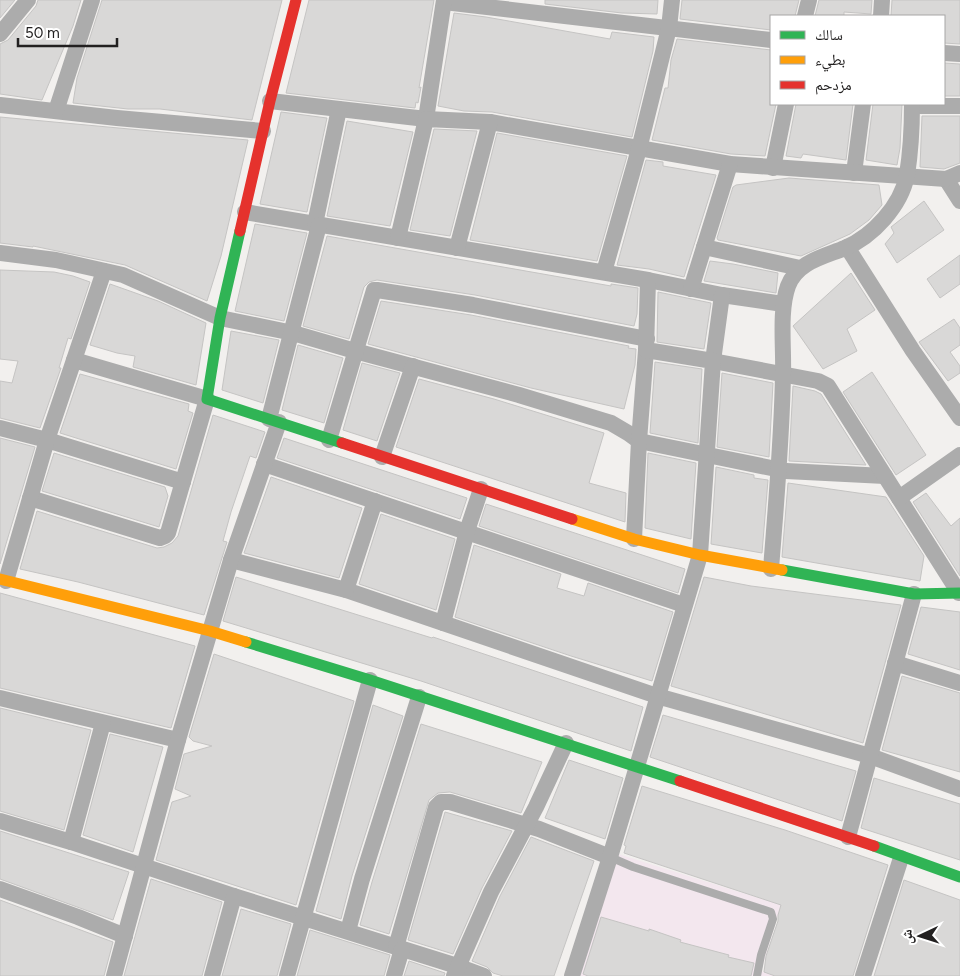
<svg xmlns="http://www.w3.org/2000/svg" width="960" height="976" font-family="Figtree,'Noto Naskh Arabic',sans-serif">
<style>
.industrial{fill:#f3e7ee}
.building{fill:#d9d8d7;stroke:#c5c4c3}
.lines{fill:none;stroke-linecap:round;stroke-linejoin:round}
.lane{stroke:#acacac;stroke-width:8}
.street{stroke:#acacac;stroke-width:16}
.fast{stroke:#30b455;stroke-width:11}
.slow{stroke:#ff9f0a;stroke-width:11}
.jam{stroke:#e5322d;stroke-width:11}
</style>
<rect width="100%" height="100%" fill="#f2f0ee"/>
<polygon class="industrial" points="612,852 781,905 761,971 775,976 573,976"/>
<g class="building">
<polygon points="0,0 15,0 0,18"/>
<polygon points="38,0 81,0 73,26 42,100 0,94 0,44 8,40 36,6"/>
<polygon points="102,0 282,0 252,120 160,109 128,109 73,103 77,78"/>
<polygon points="309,0 434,0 419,88 421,87 418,103 416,102 415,108 286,93"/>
<polygon points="545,0 658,0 657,14 622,13 545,4"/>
<polygon points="682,0 799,0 795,16 771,16 771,30 680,19"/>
<polygon points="819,0 872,0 871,14 844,12 844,16 815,16"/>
<polygon points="892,0 960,0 960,44 944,43 944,16 891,16"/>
<polygon points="454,13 486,17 610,39 612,32 654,37 653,51 632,137 492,112 464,111 438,106"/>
<polygon points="677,39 771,50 771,104 776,104 765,156 731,154 652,140 665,88 668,88 671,60"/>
<polygon points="944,63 960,64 960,96 944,96"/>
<polygon points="796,104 853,104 846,160 803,154 801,158 786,156"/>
<polygon points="873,104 902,104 900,148 897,165 866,160"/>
<polygon points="281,112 327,118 307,212 260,204"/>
<polygon points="922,116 960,116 960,163 944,169 920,167"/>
<polygon points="0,117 248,140 221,256 207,301 125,265 33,246 33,247 0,243"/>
<polygon points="347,121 413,132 390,226 327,216"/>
<polygon points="434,129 477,131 450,236 410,230"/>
<polygon points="497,133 627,156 597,261 470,240"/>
<polygon points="646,160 663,162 663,166 716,175 684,277 649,269 617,265"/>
<polygon points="789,178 879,185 882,205 869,220 850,234 801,256 718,240 717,238 733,187 736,185"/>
<polygon points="924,201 944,230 897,263 885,244 894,233 891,227"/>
<polygon points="255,224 307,233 284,321 235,311"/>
<polygon points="327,236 611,286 611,284 638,288 637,314 634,326 475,295 377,280 369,282 364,287 349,339 303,326"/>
<polygon points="960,255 960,284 940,298 927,279"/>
<polygon points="710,261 733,264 778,273 776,293 704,281"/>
<polygon points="0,270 54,272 73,276 90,282 71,339 68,338 59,368 61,368 40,428 0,418 0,381 12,383 18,361 0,359"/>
<polygon points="851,273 875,310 847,329 857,351 823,369 793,326"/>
<polygon points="110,284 158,301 206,323 196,385 133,367 135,356 117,353 90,345"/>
<polygon points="658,292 711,303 704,349 657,342"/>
<polygon points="381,301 471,315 629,346 628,348 636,349 635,365 624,409 531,388 368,344"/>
<polygon points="954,319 960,328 960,345 950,352 960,366 960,373 948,381 919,342"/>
<polygon points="231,331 279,340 263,403 222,390"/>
<polygon points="298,345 343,358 324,423 282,410"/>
<polygon points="655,362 702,369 698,443 650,433"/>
<polygon points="362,363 400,373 377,441 343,430"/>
<polygon points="872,372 926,455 896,475 843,392"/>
<polygon points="722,373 773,383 769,457 717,447"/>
<polygon points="80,374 189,404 188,411 193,413 176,469 60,433"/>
<polygon points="419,379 494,399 604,433 589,483 626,493 625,522 396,447"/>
<polygon points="793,386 815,391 821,394 866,465 789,461"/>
<polygon points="213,415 265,432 256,458 250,456 231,512 223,541 227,542 204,615 78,582 20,569 37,511 157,548 164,547 172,543 178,536"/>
<polygon points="0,438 35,447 0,564"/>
<polygon points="284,438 467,498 460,519 277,458"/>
<polygon points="54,453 165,487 168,496 159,527 42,491"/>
<polygon points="648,453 696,463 691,539 645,528"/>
<polygon points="716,467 754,475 754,478 768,480 762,553 711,544"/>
<polygon points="271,477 362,508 339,578 244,553"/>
<polygon points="788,483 886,497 924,556 920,581 782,557"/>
<polygon points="926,493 951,526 960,518 960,576 913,502"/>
<polygon points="486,504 685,569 678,593 479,526"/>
<polygon points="381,514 455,539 436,610 359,584"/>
<polygon points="474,545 561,574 557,588 584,596 588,583 673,612 652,681 571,656 455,617"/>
<polygon points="236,577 432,638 433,637 643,707 631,751 421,681 223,621"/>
<polygon points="704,577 751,586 901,605 863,743 671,686"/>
<polygon points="0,593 195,646 171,728 0,688"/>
<polygon points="921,607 960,612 960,670 908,654"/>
<polygon points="214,654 354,701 296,905 156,860 172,802 191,796 175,789 184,754 212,746 193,741 189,737"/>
<polygon points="902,676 960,693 960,772 882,750"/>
<polygon points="373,705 403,716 352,876 341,919 316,911"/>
<polygon points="0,708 91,730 64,830 0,811"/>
<polygon points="663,715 856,771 842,821 650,757"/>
<polygon points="421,724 542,762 521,813 450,792 438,793 429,800 389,934 360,925 372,882"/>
<polygon points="110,734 163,747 133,852 83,835"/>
<polygon points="569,760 623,778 605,839 545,818"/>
<polygon points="874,778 960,804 960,860 861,828"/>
<polygon points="642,786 785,830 888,865 853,976 775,976 764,972 766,956 778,921 778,915 781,905 624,853 626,846 624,845"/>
<polygon points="445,812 512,831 482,888 453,954 408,940"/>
<polygon points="0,831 129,872 113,920 0,879"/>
<polygon points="531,837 594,861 554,976 503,976 493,973 487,967 472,961 500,896"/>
<polygon points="151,879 222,902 202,976 124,976"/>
<polygon points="904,880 960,900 960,976 874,976"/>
<polygon points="0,900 113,942 104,976 0,976"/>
<polygon points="241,909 291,924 277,976 222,976"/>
<polygon points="601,917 649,931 649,929 681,940 680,942 729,955 728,957 754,963 751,976 588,976 583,974"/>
<polygon points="310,930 390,955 384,976 297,976"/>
<polygon points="409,961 445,973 444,976 404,976"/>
</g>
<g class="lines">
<polyline class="lane" points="610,857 633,867 771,912 773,919 761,955 757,976"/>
<g class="street">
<polyline points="444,2 771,40"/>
<polyline points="805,16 809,0"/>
<polyline points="881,16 882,0"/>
<polyline points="0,34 28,0"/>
<polyline points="944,53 960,54"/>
<polyline points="270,101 426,119 444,0"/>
<polyline points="0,105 117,118 263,131"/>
<polyline points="912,106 960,106"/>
<polyline points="56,111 92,0"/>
<polyline points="773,168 786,104"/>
<polyline points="854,173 863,104"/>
<polyline points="946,179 960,201"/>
<polyline points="245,212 648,280 722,295 783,304"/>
<polyline points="315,224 339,109"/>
<polyline points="398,238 426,119 490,122 730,164 946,179 960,173"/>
<polyline points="704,247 800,268"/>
<polyline points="847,247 913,351 960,418"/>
<polyline points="457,248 490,122"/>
<polyline points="0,253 56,260 123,275 220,318 293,333 355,351 519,395 611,423 628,433 639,441 786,471 885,476"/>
<polyline points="604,272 639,149 669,28 672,0"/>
<polyline points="691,289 730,164"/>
<polyline points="722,295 713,361 818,381 828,386 959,593"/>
<polyline points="269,419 319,225"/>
<polyline points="0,428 47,440 183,482"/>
<polyline points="329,440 374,290 377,290 473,305 647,339"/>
<polyline points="382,457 413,366"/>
<polyline points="264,464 684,605"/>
<polyline points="30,498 160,538 165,536 168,533 207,399 74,360"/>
<polyline points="899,498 960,455"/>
<polyline points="634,539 639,441 646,350"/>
<polyline points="231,560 346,590 657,696 870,756 960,789"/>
<path d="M 771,569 C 776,504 782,439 783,373 C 784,347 779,311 788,286 C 797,262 823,257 845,248 C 873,236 901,206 907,175 C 910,156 912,124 912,104"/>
<polyline points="6,581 47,440 104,271"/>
<polyline points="346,590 375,501"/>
<polyline points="443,623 467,531 481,489"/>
<polyline points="895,663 960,683"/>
<polyline points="0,698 178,740"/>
<polyline points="0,821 71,842 234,896 457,966 484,976"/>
<polyline points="848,837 914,594"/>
<polyline points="71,842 103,723"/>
<polyline points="0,889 78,917 125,936"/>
<polyline points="348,931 362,879 419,697"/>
<polyline points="396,947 436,807 441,802 450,802 539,829 610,857"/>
<polyline points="114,976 178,740 231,560 279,422"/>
<polyline points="212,976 234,896"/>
<polyline points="287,976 370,680"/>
<polyline points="394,976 402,949"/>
<polyline points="454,976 491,892 536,807 566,743"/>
<polyline points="572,976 610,857 700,555 713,361 646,350 648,280"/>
<polyline points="863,976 901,858"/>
</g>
<g class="fast">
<polyline points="240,231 220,318 207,399 342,443"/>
<polyline points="782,570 914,594 960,593"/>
<polyline points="246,642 370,680 680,781"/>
<polyline points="874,846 960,877"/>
</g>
<g class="slow">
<polyline points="572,519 634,539 700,555 782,570"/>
<polyline points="0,579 210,631 246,642"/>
</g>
<g class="jam">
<polyline points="240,231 270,101 296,0"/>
<polyline points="342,443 572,519"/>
<polyline points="680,781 874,846"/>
</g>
</g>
<rect x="770" y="15" width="175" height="90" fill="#ffffff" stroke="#a7a6a6"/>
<rect x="780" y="31" width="25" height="8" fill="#30b455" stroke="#a7a6a6"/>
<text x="815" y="40" font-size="15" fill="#222020">سالك</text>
<rect x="780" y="56" width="25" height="8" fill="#ff9f0a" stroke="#a7a6a6"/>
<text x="815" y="65" font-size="15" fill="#222020">بطيء</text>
<rect x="780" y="81" width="25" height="8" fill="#e5322d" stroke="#a7a6a6"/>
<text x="815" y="90" font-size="15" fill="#222020">مزدحم</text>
<g transform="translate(920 936) rotate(266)" stroke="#ffffff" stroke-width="4" paint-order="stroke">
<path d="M0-4L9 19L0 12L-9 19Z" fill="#222020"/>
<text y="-8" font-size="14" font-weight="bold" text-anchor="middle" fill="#222020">ش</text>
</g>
<path d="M18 38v8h99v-8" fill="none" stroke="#222020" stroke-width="2.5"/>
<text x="25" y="38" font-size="15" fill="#222020" stroke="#ffffff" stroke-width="4" paint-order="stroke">50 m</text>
</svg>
